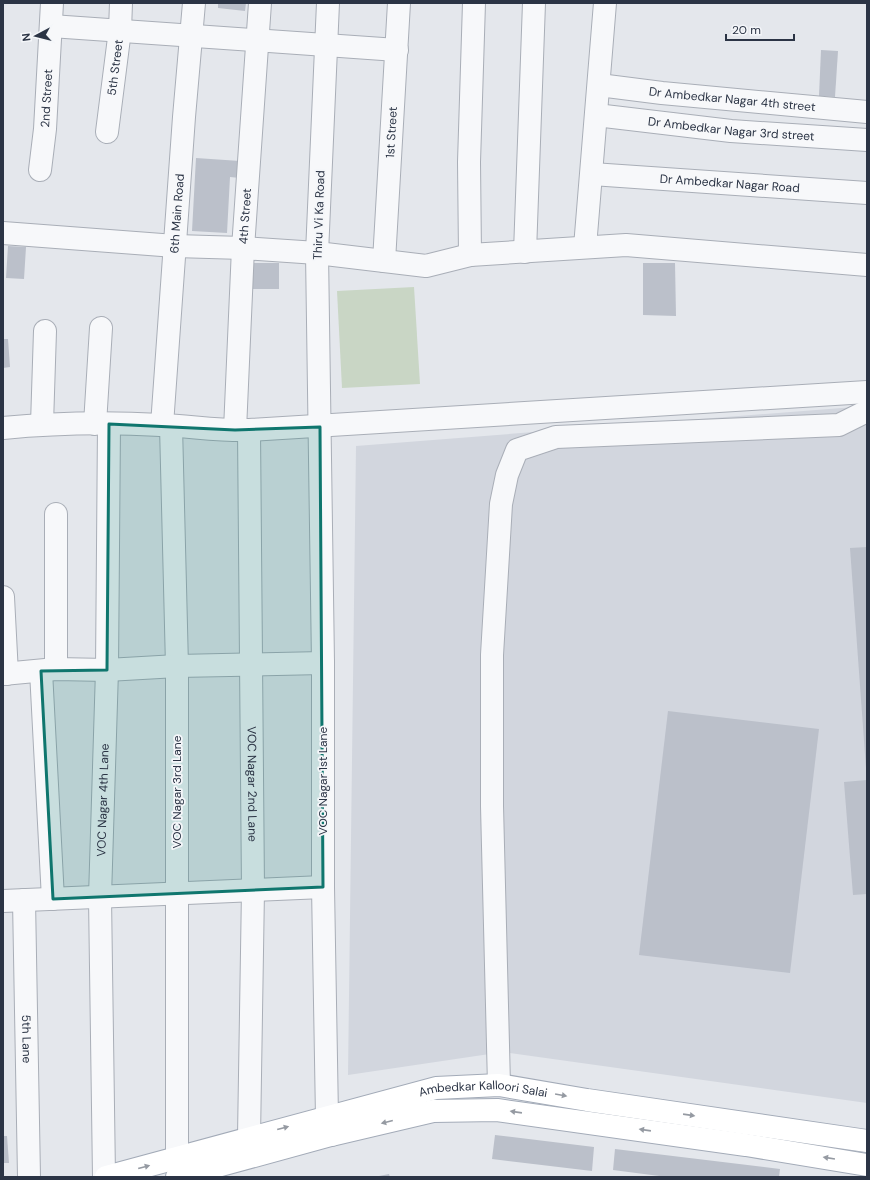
<svg xmlns="http://www.w3.org/2000/svg" width="870" height="1180" font-family="'DM Sans',sans-serif">
<style>
.built{fill:#d2d6de}
.green{fill:#c9d6c5}
.building{fill:#bbc0ca}
.lines{fill:none;stroke-linecap:round;stroke-linejoin:round}
.minor-casing{stroke:#a9aeb7;stroke-width:24}
.major-casing{stroke:#a3abb8;stroke-width:24}
.minor{stroke:#f7f8fa;stroke-width:22}
.major{stroke:#fff;stroke-width:22}
.oneway{fill:#959aa2}
.marked{fill:#0f766e;fill-opacity:0.2;stroke:#0f766e;stroke-width:3;stroke-linejoin:round}
.labels{text-anchor:middle;dominant-baseline:central;stroke-width:3.5;stroke-linejoin:round;paint-order:stroke}
.street-label{font-size:12px;fill:#2b3445;stroke:#f4f6f9}
</style>
<rect width="100%" height="100%" fill="#e4e7ec"/>
<polygon class="built" points="867,406 867,1103 503,1052 348,1075 356,446"/>
<polygon class="green" points="414,287 420,384 342,388 337,291"/>
<g class="building">
<polygon points="218,3 246,3 245,11 218,8"/>
<polygon points="821,50 838,51 835,97 819,96"/>
<polygon points="196,158 240,161 240,178 230,177 227,233 192,231"/>
<polygon points="8,246 26,247 24,279 6,278"/>
<rect x="251" y="263" width="28" height="26"/>
<polygon points="643,263 675,263 676,316 643,315"/>
<polygon points="3,339 8,339 10,367 3,368"/>
<polygon points="867,547 867,768 866,768 850,548"/>
<polygon points="668,711 819,729 790,973 639,955"/>
<polygon points="867,780 867,894 853,895 844,782"/>
<polygon points="495,1135 594,1147 592,1171 492,1159"/>
<polygon points="3,1136 7,1136 9,1163 3,1163"/>
<polygon points="615,1149 780,1169 779,1177 667,1177 613,1170"/>
<polygon points="389,1174 390,1177 379,1177 379,1176"/>
</g>
<g class="lines">
<defs>
<g id="minor">
<polyline points="328,3 317,253 323,663 323,887 327,1117 331,1135"/>
<polyline points="51,26 397,50"/>
<path id="s1" d="M 599,85 L 662,93 L 867,112"/>
<path id="s2" d="M 596,115 L 731,131 L 867,140"/>
<path id="s3" d="M 107,132 L 120,30 L 121,3"/>
<path id="s4" d="M 40,170 L 45,129 L 52,3"/>
<path id="s5" d="M 592,174 L 867,193"/>
<polyline points="3,233 175,246 243,248 317,253 426,266 470,255 626,245 867,265"/>
<polyline points="585,247 605,3"/>
<polyline points="525,252 534,3"/>
<polyline points="470,255 469,162 474,3"/>
<path id="s6" d="M 384,261 L 399,3"/>
<polyline points="42,424 45,331"/>
<polyline points="95,424 101,328"/>
<path id="s7" d="M 162,425 L 184,117 L 194,3"/>
<polyline points="171,426 177,666 177,1158"/>
<path d="M 3,428 C 55,423 108,422 161,425 C 190,426 219,431 249,430 L 867,392"/>
<path id="s8" d="M 235,430 L 243,248 L 260,3"/>
<path id="s9" d="M 249,430 L 253,890 L 249,1137"/>
<polyline points="56,514 56,669"/>
<polyline points="3,597 7,674"/>
<polyline points="41,671 53,899"/>
<polyline points="3,674 56,669 107,670 177,666 323,663"/>
<path id="s10" d="M 24,900 L 29,1177"/>
<polyline points="3,901 323,887"/>
<polyline points="499,1085 492,806 492,655 501,504 507,475 517,450 556,437 839,425 867,411"/>
<path id="s11" d="M 104,1177 L 100,897 L 107,670 L 109,424"/>
</g>
<g id="major">
<path id="s12" d="M 106,1177 L 436,1088 L 499,1085 L 587,1100 L 867,1141"/>
<polyline points="177,1177 331,1135 433,1111 497,1110 746,1145 867,1165"/>
</g>
</defs>
<use href="#minor" class="minor-casing"/>
<use href="#major" class="major-casing"/>
<use href="#minor" class="minor"/>
<use href="#major" class="major"/>
</g>
<defs><path id="oneway-solid" d="M-6-.8H1V-3.2L6.5 0L1 3.2V.8H-6Z"/></defs>
<g class="oneway">
<use href="#oneway-solid" transform="translate(561 1095) rotate(10)"/>
<use href="#oneway-solid" transform="translate(516 1112) rotate(-172)"/>
<use href="#oneway-solid" transform="translate(689 1115) rotate(8)"/>
<use href="#oneway-solid" transform="translate(387 1122) rotate(166)"/>
<use href="#oneway-solid" transform="translate(283 1128) rotate(-15)"/>
<use href="#oneway-solid" transform="translate(645 1130) rotate(-172)"/>
<use href="#oneway-solid" transform="translate(829 1158) rotate(-171)"/>
<use href="#oneway-solid" transform="translate(144 1167) rotate(-15)"/>
</g>
<path class="marked" d="M 109,424 L 235,430 L 320,427 L 323,887 L 53,899 L 41,671 L 107,670 Z"/>
<g class="labels">
<g class="street-label">
<text stroke="none"><textPath href="#s3" startOffset="65">5th Street</textPath></text>
<text stroke="none"><textPath href="#s4" startOffset="72">2nd Street</textPath></text>
<text stroke="none"><textPath href="#s1" startOffset="134">Dr Ambedkar Nagar 4th street</textPath></text>
<text stroke="none"><textPath href="#s2" startOffset="136">Dr Ambedkar Nagar 3rd street</textPath></text>
<text stroke="none"><textPath href="#s6" startOffset="129">1st Street</textPath></text>
<text stroke="none"><textPath href="#s5" startOffset="138">Dr Ambedkar Nagar Road</textPath></text>
<text stroke="none"><textPath href="#s7" startOffset="212">6th Main Road</textPath></text>
<text transform="translate(319 215) rotate(-88)">Thiru Vi Ka Road</text>
<text stroke="none"><textPath href="#s8" startOffset="214">4th Street</textPath></text>
<text transform="translate(323 781) rotate(-90)">VOC Nagar 1st Lane</text>
<text stroke="none"><textPath href="#s9" startOffset="354">VOC Nagar 2nd Lane</textPath></text>
<text transform="translate(177 792) rotate(-90)">VOC Nagar 3rd Lane</text>
<text stroke="none"><textPath href="#s11" startOffset="377">VOC Nagar 4th Lane</textPath></text>
<text stroke="none"><textPath href="#s10" startOffset="139">5th Lane</textPath></text>
<text stroke="none"><textPath href="#s12" startOffset="389">Ambedkar Kalloori Salai</textPath></text>
</g>
</g>
<rect width="870" height="1180" fill="none" stroke="#2b3445" stroke-width="8"/>
<g transform="translate(36 36) rotate(263)" stroke="#f4f6f9" stroke-width="3" paint-order="stroke">
<path d="M0-3L7 15L0 10L-7 15Z" fill="#2b3445"/>
<text y="-6" font-size="11" font-weight="bold" text-anchor="middle" fill="#2b3445">N</text>
</g>
<path d="M726 34v6h68v-6" fill="none" stroke="#2b3445" stroke-width="2"/>
<text x="732" y="34" font-size="12" fill="#2b3445" stroke="#f4f6f9" stroke-width="3" paint-order="stroke">20 m</text>
</svg>
